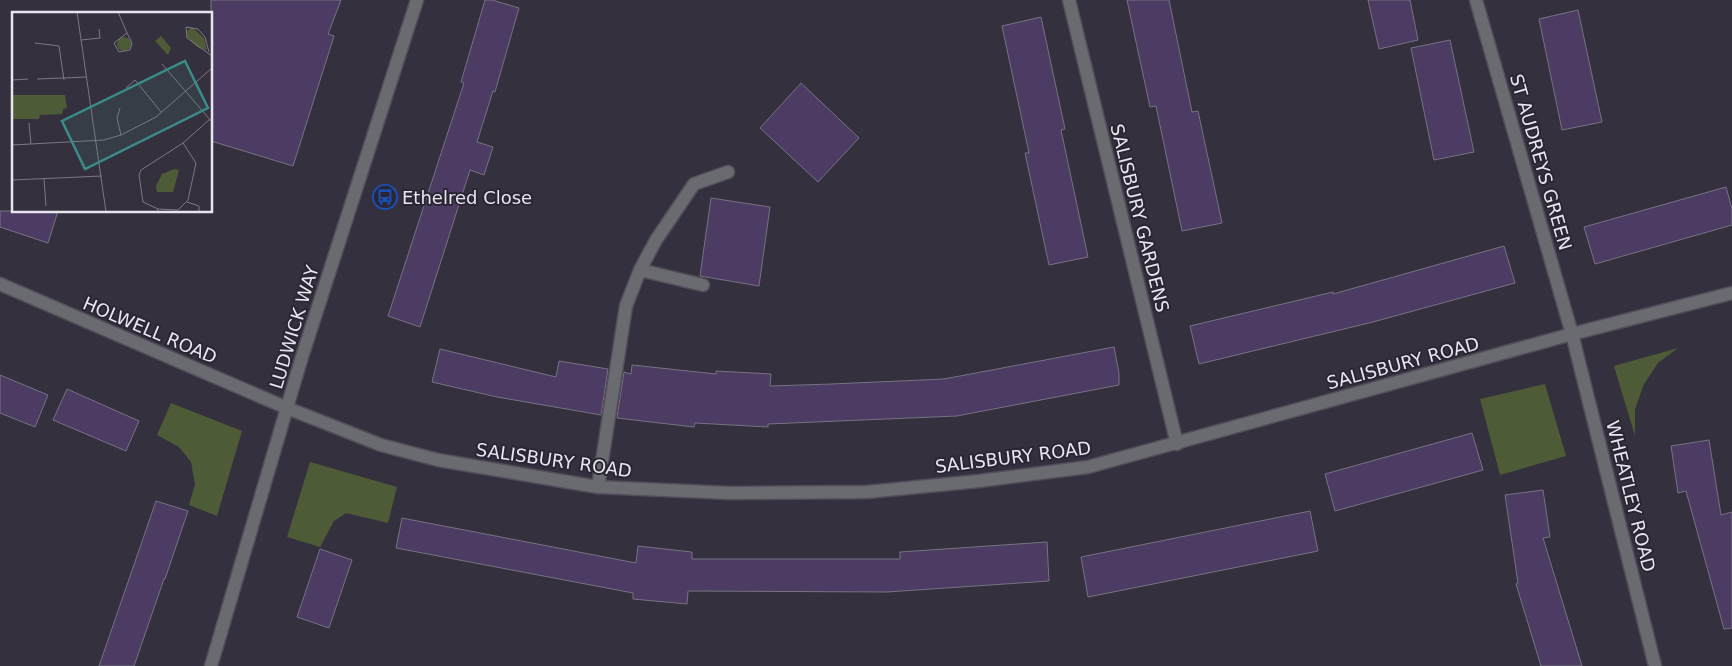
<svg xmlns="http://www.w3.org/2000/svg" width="1732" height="666" font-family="'DejaVu Sans',sans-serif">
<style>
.green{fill:#4d5c36}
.building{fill:#4c3c64;stroke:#777282}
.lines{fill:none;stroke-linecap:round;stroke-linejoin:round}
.minor-casing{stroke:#524d59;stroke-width:15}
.minor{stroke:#6a6a71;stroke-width:12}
.labels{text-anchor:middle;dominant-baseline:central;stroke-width:4;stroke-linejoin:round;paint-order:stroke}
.street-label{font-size:18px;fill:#e8e5ee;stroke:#2b2633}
.poi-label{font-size:18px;fill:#e8e5ee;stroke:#2b2633;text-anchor:start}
.inset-road{fill:none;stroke:#7d7884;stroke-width:1}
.view{fill:#3a8c88;fill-opacity:0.15;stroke:#3a8c88;stroke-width:2.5}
.inset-edge{fill:none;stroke:#e8e5ee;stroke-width:2.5}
</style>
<rect width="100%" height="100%" fill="#35303d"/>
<g class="green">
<polygon points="1678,348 1658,363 1644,384 1635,409 1635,436 1614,366"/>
<polygon points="1545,384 1566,456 1500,475 1480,399"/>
<polygon points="171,403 242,431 217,516 189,505 195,484 191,462 179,447 157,435"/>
<polygon points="310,462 397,487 388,523 346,513 334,521 320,547 287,537"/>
</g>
<g class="building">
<polygon points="211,0 341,0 328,34 334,36 293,166 211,141"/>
<polygon points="485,0 492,0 519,8 495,92 493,91 477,142 493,147 484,175 470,170 420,327 388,316 464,83 461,82"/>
<polygon points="1127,0 1169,0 1192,112 1198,111 1222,223 1182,231 1156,106 1150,107"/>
<polygon points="1368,0 1410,0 1418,40 1379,49"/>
<polygon points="1578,10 1602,122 1562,130 1539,19"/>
<polygon points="1041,17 1065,129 1061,130 1088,257 1049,265 1025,153 1029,153 1002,26"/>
<polygon points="1450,40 1474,152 1434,160 1411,48"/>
<polygon points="801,83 859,138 818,182 760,128"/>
<polygon points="1726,187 1732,209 1732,225 1595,264 1584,227"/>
<polygon points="711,198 770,207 759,286 700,276"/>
<polygon points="0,211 58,211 48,243 0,227"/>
<polygon points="1504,246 1515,283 1373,322 1199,364 1190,326 1333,292 1333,294"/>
<polygon points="1114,347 1119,373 1119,385 957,416 768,424 768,427 695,423 694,427 617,418 624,372 631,374 632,365 716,374 716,371 771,374 770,386 831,384 944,379"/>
<polygon points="440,349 556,377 559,361 608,369 601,415 497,397 432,382"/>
<polygon points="0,375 48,395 35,427 0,413"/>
<polygon points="67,389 139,421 126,451 53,420"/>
<polygon points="1472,433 1483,470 1335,511 1325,474"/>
<polygon points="1709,440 1721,515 1732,512 1732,628 1724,629 1686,491 1678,493 1671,446"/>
<polygon points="1543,490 1550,537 1543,538 1582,666 1541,666 1516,584 1518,583 1505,495"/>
<polygon points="156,501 188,511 165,579 164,579 134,666 99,666"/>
<polygon points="1310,511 1318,551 1088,597 1081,557"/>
<polygon points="402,518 636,563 638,546 692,552 692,559 900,559 900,552 1047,542 1049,581 887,592 688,591 687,604 633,599 633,593 396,548"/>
<polygon points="320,549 352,560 329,628 297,617"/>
</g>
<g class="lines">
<defs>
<g id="minor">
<polyline points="1069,0 1177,444"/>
<polyline points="1476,0 1572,334 1655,666"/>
<polyline points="640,270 703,285"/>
<polyline points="0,284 287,408 381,445 438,460 598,487 730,493 867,492 979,481 1088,467 1572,334 1732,293"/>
<polyline points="598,487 626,306 640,270 656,240 694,184 728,172"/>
<polyline points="211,666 301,360 417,0"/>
</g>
</defs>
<use href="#minor" class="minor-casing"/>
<use href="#minor" class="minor"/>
</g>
<defs>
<symbol id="bus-ring" viewBox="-11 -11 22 22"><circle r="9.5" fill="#2b2633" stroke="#1a4fb4" stroke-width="1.5"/><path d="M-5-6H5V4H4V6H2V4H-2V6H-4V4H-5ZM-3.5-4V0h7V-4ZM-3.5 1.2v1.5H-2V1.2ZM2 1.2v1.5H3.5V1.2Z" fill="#1a4fb4"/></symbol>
</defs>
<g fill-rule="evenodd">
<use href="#bus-ring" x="371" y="183" width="28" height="28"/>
</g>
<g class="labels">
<g class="street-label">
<text transform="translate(1541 162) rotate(74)">ST AUDREYS GREEN</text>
<text transform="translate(1140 218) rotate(76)">SALISBURY GARDENS</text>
<text transform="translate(294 327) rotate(-73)">LUDWICK WAY</text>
<text transform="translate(150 330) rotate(23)">HOLWELL ROAD</text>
<text transform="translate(1403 363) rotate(-15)">SALISBURY ROAD</text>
<text transform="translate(1013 457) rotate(-7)">SALISBURY ROAD</text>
<text transform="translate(554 460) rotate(8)">SALISBURY ROAD</text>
<text transform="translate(1631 496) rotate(76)">WHEATLEY ROAD</text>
</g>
<g class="poi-label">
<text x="402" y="197">Ethelred Close</text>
</g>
</g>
<g transform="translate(12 12)">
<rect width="200" height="200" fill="#35303d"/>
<path d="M 180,15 L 192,26 L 195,38 L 185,35 L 176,26 L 174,20 ZM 149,24 L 159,36 L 156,43 L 143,29 ZM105 32a7 7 0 1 1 14 0a7 7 0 1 1-14 0ZM 0,83 L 53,83 L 55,96 L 51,97 L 50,102 L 28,103 L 27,107 L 0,107 ZM 162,157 L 167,158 L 161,180 L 145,180 L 144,174 L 150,162 Z" fill="#4d5c36"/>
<path class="inset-road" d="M 23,0 L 68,0M 65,0 L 94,200M 106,0 L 115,21 L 120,31 L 118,38 L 107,40 L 102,31 L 115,21M 69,28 L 88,26 L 87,17M 23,31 L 47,34 L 52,68M 197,40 L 193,25 L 186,17 L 174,15 L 175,26 L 200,44M 150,52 L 200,110M 25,67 L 75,65M 0,68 L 16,67M 114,76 L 123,68 L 149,100M 108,96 L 105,106 L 109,123M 17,111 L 19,132M 0,133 L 92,128 L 109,123 L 144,105 L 200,56M 32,167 L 34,194M 0,168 L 90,164M 175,190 L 187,194 L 187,200M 146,197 L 131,190 L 127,163 L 129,158 L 171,131 L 198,107M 145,200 L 146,197 L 166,198 L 176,188 L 184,151 L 171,131"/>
<path class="view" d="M 173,49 L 196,96 L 73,157 L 50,109 Z"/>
<rect width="200" height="200" class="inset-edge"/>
</g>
</svg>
